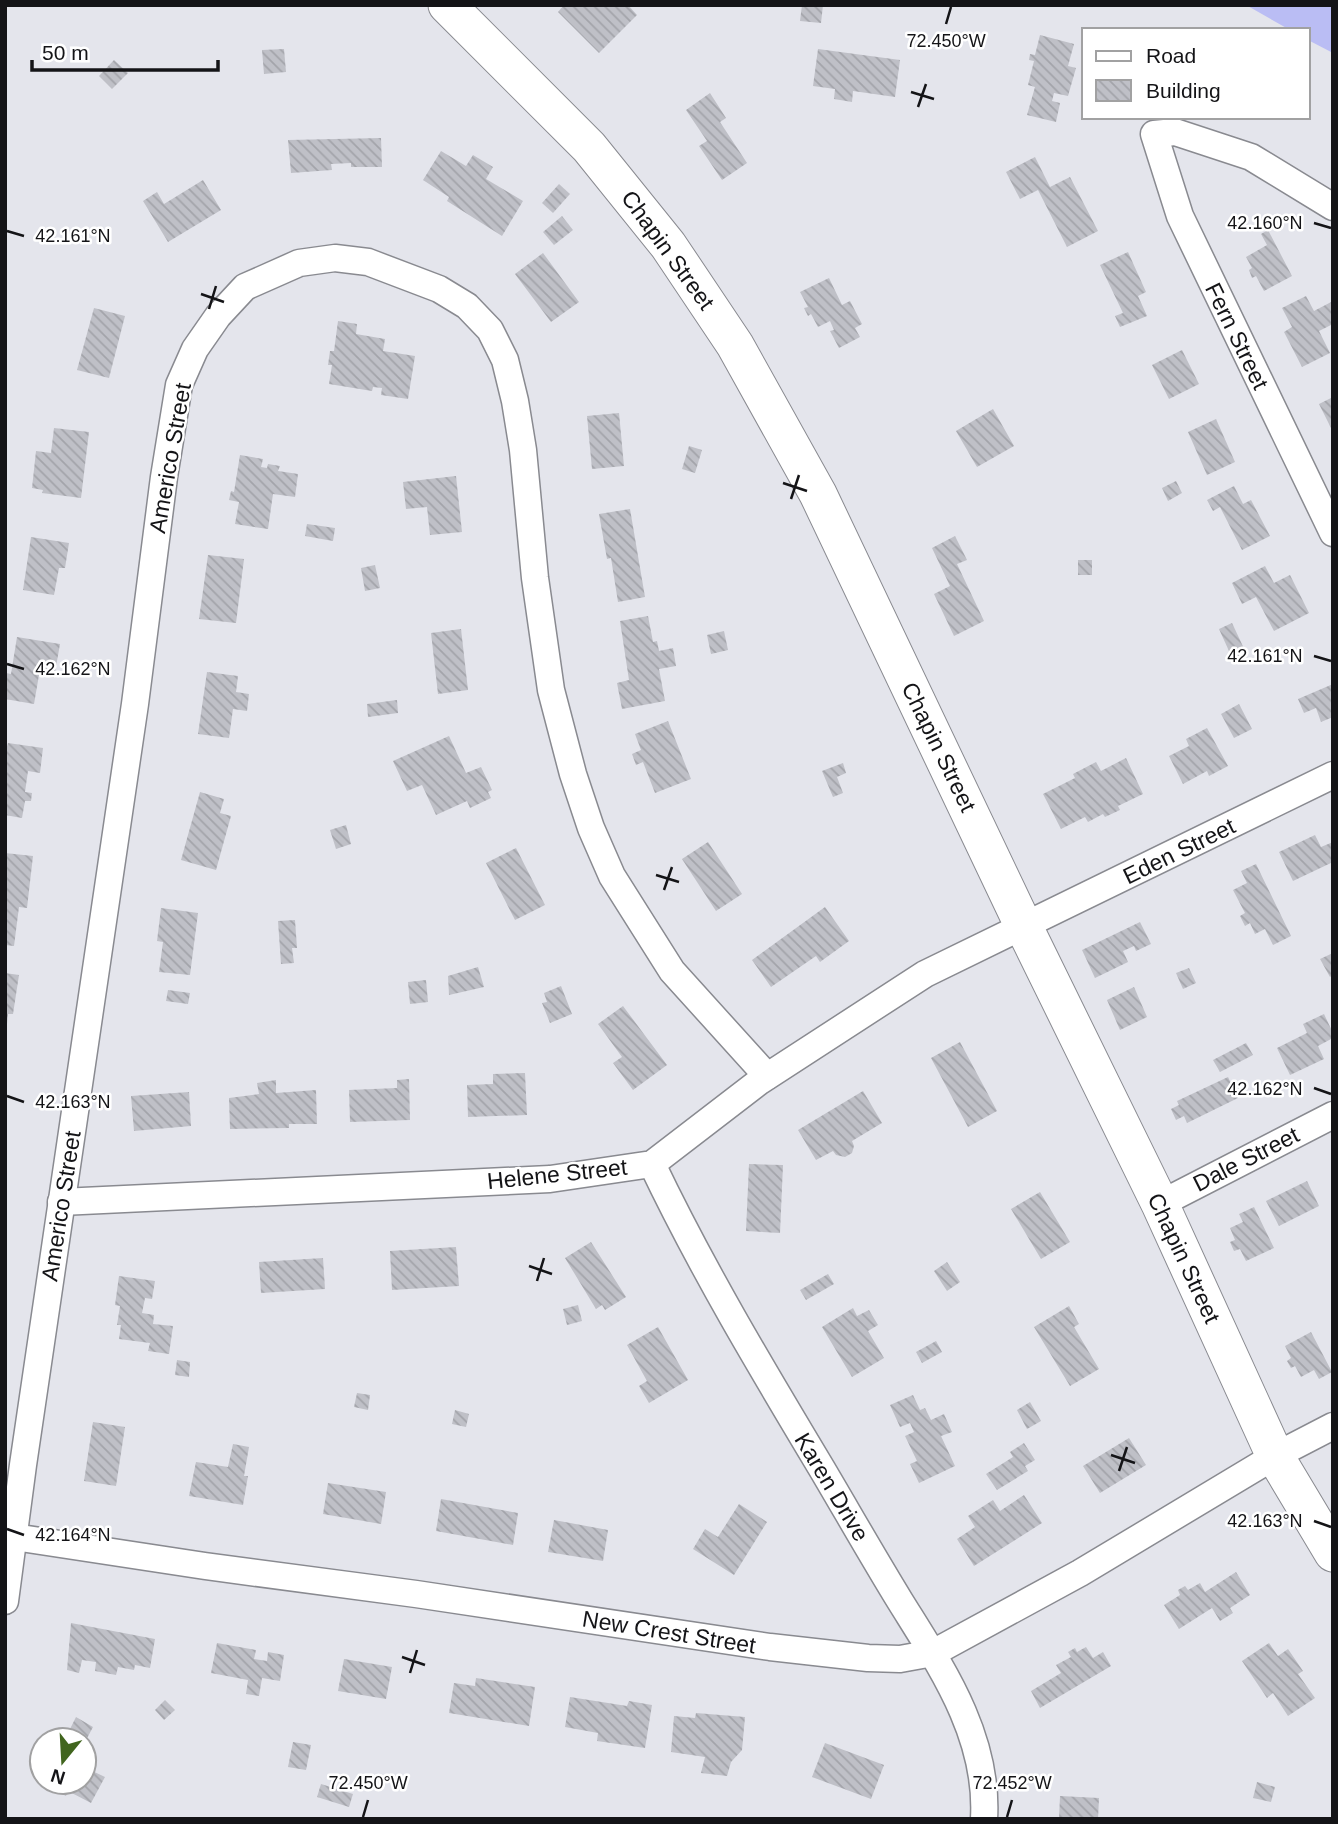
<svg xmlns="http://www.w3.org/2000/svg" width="1338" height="1824" font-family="Arial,sans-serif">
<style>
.grass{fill:#babdf4}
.building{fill:url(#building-back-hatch)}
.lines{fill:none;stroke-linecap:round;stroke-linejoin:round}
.street-casing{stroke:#898a90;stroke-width:29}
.secondary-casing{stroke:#898a90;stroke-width:39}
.street{stroke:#fff;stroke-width:26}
.secondary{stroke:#fff;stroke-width:37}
.ticks{fill:none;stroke:#141417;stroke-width:2.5}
.labels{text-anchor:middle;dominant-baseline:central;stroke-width:5;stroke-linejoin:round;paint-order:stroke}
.street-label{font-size:23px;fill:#141417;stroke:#fff}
.ticks-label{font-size:18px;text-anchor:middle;fill:#141417;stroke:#fff;stroke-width:5;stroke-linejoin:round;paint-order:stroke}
</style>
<defs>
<pattern id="building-back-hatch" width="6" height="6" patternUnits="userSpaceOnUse" patternTransform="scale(1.75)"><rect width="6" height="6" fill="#bfc0c7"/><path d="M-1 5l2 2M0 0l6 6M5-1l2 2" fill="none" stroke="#a3a4aa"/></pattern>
</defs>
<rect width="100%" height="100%" fill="#e4e5ec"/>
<polygon class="grass" points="1246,5 1333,5 1333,53 1308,40 1308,30 1290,30"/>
<g class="building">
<polygon points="564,5 628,5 637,15 599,53 558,12"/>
<polygon points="802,5 823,5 821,23 800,21"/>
<polygon points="1040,35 1074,44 1068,66 1076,68 1068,96 1054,93 1052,101 1060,103 1056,122 1027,115 1035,87 1028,85 1034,61 1029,60 1030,54 1035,55"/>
<polygon points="284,49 286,72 264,74 262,50"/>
<polygon points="818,49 900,60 895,97 853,91 852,102 834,99 835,89 813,86"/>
<polygon points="114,60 128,73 112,89 99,76"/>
<polygon points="710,93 726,118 720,122 747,163 722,180 699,146 707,141 686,110"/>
<polygon points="381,138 382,167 351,167 351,163 331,164 332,170 291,173 288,140"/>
<polygon points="441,151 466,166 473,155 493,167 486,179 523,201 502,236 447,201 449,197 423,180"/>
<polygon points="1035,157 1050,187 1070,177 1098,231 1067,247 1038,190 1020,199 1006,172"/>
<polygon points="203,180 221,210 168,242 143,201 157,192 164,204"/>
<polygon points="559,184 570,194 553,213 542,203"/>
<polygon points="562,216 573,230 554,245 543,232"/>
<polygon points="1268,230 1292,276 1264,291 1256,276 1252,278 1249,270 1252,268 1246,257 1267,245 1261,234"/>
<polygon points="1128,252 1146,292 1138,296 1147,316 1120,327 1115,316 1123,313 1100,265"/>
<polygon points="543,253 579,302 551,322 515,274"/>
<polygon points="829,278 842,305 850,301 862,324 855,328 860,337 839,348 830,331 834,330 830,321 818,327 811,314 808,316 804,308 808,307 800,292"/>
<polygon points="1306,296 1314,311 1333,301 1333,324 1319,331 1330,353 1302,367 1284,332 1292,327 1282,308"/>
<polygon points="94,308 125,316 109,378 77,370"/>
<polygon points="338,321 357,324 356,334 385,339 383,351 415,356 408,399 381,395 382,388 373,387 372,391 329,384 332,365 328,365 330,351 334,351"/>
<polygon points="1182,350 1199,384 1169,399 1152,365"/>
<polygon points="1333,397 1333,432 1319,404"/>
<polygon points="993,409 1014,446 977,467 956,431"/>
<polygon points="619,413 624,466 592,469 587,416"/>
<polygon points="1216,419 1235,462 1207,475 1188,432"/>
<polygon points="54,428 89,432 81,498 42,493 43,490 32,488 36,451 51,453"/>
<polygon points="689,446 702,450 695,473 682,469"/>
<polygon points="240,455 263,459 261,467 267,468 268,464 280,466 278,471 298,474 295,497 273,494 268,529 235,524 239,502 229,500 231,491 234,492"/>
<polygon points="456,476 462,532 430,535 427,507 406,509 403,482"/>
<polygon points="1176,481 1182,493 1168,501 1162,488"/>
<polygon points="1234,486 1243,504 1251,500 1270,536 1242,550 1220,507 1213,511 1207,500"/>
<polygon points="630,509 645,597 618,602 611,558 607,559 599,514"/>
<polygon points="307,524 335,528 333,541 305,536"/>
<polygon points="955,536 967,560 957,564 984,621 954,636 934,594 950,586 932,548"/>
<polygon points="31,537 69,543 65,568 59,568 54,595 23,590"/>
<polygon points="208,555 244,559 236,623 199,619"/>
<rect x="1078" y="560" width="14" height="15"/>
<polygon points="375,565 380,588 365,591 361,568"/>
<polygon points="1265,566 1274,583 1290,575 1309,613 1274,631 1256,597 1242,604 1232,583"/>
<polygon points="648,616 653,642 657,641 659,651 673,648 676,666 659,669 665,701 622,709 617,683 629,680 620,621"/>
<polygon points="1232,623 1247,655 1234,662 1219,629"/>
<polygon points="461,629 468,690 438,694 431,633"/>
<polygon points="724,631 728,650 711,654 707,635"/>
<polygon points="17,637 60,644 54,678 39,675 34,704 5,699 6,673 11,674"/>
<polygon points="207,672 238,676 236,692 249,694 247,711 233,709 229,738 198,734"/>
<polygon points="1333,684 1333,717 1321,722 1316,708 1304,713 1298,699"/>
<polygon points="397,700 398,713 368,717 367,704"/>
<polygon points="1239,704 1252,729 1234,738 1221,714"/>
<polygon points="668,721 691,779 655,793 643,762 636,765 632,754 641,750 635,734"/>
<polygon points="1207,728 1228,766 1209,776 1207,771 1183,784 1169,756 1189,746 1186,739"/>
<polygon points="449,736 466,773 481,767 492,790 488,792 491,798 470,808 467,801 436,815 422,785 407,791 393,761"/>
<polygon points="8,743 43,748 40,773 28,771 25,792 32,793 31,801 25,801 22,818 5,815 5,753"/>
<polygon points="1126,758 1143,794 1118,806 1120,810 1105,817 1103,814 1088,822 1085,817 1061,829 1043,794 1075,778 1073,774 1096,762 1101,771"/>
<polygon points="843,763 846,773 837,777 843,793 833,797 822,771"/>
<polygon points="200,792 224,799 220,813 231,816 216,870 181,860"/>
<polygon points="346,825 351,844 336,849 330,830"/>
<polygon points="1315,835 1321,847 1333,842 1333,862 1293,881 1279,852"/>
<polygon points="708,842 742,894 716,911 682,859"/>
<polygon points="516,848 545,905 515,920 486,863"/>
<polygon points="5,853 33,856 27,908 19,907 14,946 5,945"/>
<polygon points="1256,864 1291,936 1273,945 1265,929 1255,934 1250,923 1245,926 1240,916 1245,913 1233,890 1247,883 1241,871"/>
<polygon points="825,907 849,941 820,962 816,956 771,987 752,960"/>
<polygon points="161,908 198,913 190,975 159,972 163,942 157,941"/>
<polygon points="295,920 297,948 292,948 294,963 281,964 278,921"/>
<polygon points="1140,922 1151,944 1136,951 1134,946 1123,951 1128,962 1095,978 1082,950"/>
<polygon points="1333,953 1333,975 1330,977 1320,959"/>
<polygon points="478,967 484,987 449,995 448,976"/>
<polygon points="1189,968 1196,983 1183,989 1176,973"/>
<polygon points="5,973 19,975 13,1014 8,1014 7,1024"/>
<polygon points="426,980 428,1002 410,1004 408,982"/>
<polygon points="561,986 572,1014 550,1023 542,1003 547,1002 544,993"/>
<polygon points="1134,987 1147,1017 1120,1030 1107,1000"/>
<polygon points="168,990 190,993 188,1004 166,1001"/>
<polygon points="623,1006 667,1065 633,1090 613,1063 622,1057 598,1024"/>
<polygon points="1324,1014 1333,1033 1333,1038 1318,1046 1324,1059 1290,1075 1277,1048 1307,1033 1303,1024"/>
<polygon points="960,1042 997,1111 968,1127 931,1058"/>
<polygon points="1246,1043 1253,1055 1220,1072 1213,1060"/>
<polygon points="525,1073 527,1115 468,1117 467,1085 493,1084 493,1074"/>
<polygon points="1228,1077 1238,1098 1187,1123 1184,1116 1176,1120 1171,1109 1179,1105 1177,1101"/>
<polygon points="409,1079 410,1120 350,1122 349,1090 397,1088 397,1080"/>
<polygon points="276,1080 276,1093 316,1090 317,1124 289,1124 289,1128 230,1129 229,1098 259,1094 257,1083"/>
<polygon points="863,1091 882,1123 852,1141 854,1146 852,1153 845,1157 836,1155 833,1151 816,1160 798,1130"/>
<polygon points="189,1092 191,1126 134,1131 131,1096"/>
<polygon points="749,1164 783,1165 780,1233 746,1231"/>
<polygon points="1307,1181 1319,1206 1279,1226 1266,1201"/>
<polygon points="1040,1192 1070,1242 1041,1259 1011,1209"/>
<polygon points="1254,1207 1274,1248 1246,1261 1240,1249 1234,1251 1230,1242 1235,1240 1230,1228 1243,1222 1239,1214"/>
<polygon points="591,1242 626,1297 605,1310 602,1305 596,1309 565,1258"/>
<polygon points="456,1247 459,1286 392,1290 390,1251"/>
<polygon points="323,1258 325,1289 261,1293 259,1262"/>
<polygon points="947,1262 960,1282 947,1291 934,1271"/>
<polygon points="828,1274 834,1284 806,1300 800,1290"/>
<polygon points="119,1276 155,1281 152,1299 145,1298 142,1313 154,1315 153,1324 173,1326 169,1354 148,1351 150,1343 119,1339 121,1325 117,1325 120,1306 115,1305"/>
<polygon points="578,1305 582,1321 567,1325 563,1309"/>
<polygon points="1069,1306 1079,1324 1074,1327 1099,1369 1070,1386 1034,1327"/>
<polygon points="853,1308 857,1316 869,1310 878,1325 868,1331 884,1358 852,1377 822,1327"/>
<polygon points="658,1327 688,1380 649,1403 639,1386 647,1381 627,1345"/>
<polygon points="1311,1332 1332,1372 1319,1379 1314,1370 1301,1377 1295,1366 1291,1368 1287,1361 1291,1358 1285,1346"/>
<polygon points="936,1341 942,1352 922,1363 916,1352"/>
<polygon points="177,1360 190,1362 189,1377 175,1375"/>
<polygon points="357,1393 370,1395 368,1410 354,1407"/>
<polygon points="913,1395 920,1410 925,1408 931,1420 944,1414 952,1432 941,1436 955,1466 919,1483 910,1464 917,1461 905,1436 914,1432 910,1423 900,1427 890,1405"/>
<polygon points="1030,1402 1041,1421 1027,1429 1017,1410"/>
<polygon points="455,1410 469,1414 466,1427 452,1424"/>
<polygon points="93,1422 125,1427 116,1486 84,1481"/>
<polygon points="1129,1438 1146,1465 1100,1493 1083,1466"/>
<polygon points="1024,1443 1035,1460 1025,1466 1028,1471 997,1490 986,1474 1013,1457 1010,1452"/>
<polygon points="233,1444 249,1447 244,1476 248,1476 243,1505 189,1496 196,1462 228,1467"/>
<polygon points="328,1483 386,1492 381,1524 323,1514"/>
<polygon points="1024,1495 1042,1523 974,1566 957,1539 975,1527 968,1516 993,1500 1000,1511"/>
<polygon points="441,1499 518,1513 513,1545 436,1531"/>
<polygon points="739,1504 767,1522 734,1575 693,1549 705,1529 718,1537"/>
<polygon points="554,1520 608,1530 603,1561 548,1552"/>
<polygon points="1236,1572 1250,1595 1230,1608 1233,1613 1220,1621 1212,1608 1179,1629 1164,1605 1180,1595 1178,1590 1185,1586 1188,1590 1200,1583 1205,1592"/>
<polygon points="71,1623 155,1639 150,1668 135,1665 134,1670 118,1667 116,1675 95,1671 96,1662 82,1660 79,1673 67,1670"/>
<polygon points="217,1643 256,1650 254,1659 267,1661 268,1652 284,1655 280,1681 262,1678 259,1696 246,1694 248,1680 211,1673"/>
<polygon points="1269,1643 1278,1656 1288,1649 1303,1671 1298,1674 1315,1698 1288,1716 1273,1693 1267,1698 1242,1661"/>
<polygon points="1086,1647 1093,1658 1103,1652 1111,1666 1040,1708 1031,1691 1061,1673 1056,1665 1071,1657 1068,1652 1075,1648 1077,1652"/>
<polygon points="344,1659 392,1667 386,1699 338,1691"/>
<polygon points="476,1678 535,1687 529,1726 449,1713 454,1683 475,1686"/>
<polygon points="570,1697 627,1706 629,1701 652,1705 645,1748 597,1741 598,1733 565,1727"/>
<polygon points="165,1700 175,1710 164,1720 155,1710"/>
<polygon points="696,1713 745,1717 742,1750 731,1762 727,1776 701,1773 705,1757 671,1752 674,1716 695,1718"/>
<polygon points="76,1717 93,1727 84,1744 84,1740 65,1739"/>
<polygon points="293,1742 311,1745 306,1770 288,1767"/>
<polygon points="825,1743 884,1765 871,1799 812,1777"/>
<polygon points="84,1767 105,1777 91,1803 68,1791 66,1796 39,1782 84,1782"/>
<polygon points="1257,1782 1275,1787 1271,1802 1253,1798"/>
<polygon points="321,1784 353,1794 349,1807 317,1797"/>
<polygon points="1060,1796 1099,1798 1098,1819 1059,1819"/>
</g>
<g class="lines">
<defs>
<g id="street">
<polyline points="1333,207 1251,157 1175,132 1154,134 1180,216 1333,533"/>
<path d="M 652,1164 C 702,1269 762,1369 822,1469 C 848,1513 873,1557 900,1601 C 941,1667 989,1736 984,1819"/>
<polyline points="61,1202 550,1179 652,1164 760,1081 925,974 1333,775"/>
<polyline points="1160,1204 1333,1115"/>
<polyline points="14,1537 205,1566 416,1594 770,1647 868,1658 900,1659 933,1653 1080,1573 1275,1456 1333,1426"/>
<polyline points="5,1601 23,1465 135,704 164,477 179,385 195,349 218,316 245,287 299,263 335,258 368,262 439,289 467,306 490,330 505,360 515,401 523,450 535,578 551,690 573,774 591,828 612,876 672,971 767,1076"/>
</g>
<polyline id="secondary" points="447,5 589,147 668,245 735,345 818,494 1024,927 1160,1204 1275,1456 1333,1553"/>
</defs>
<use href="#street" class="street-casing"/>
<use href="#secondary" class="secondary-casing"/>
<use href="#street" class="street"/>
<use href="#secondary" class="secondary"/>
</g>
<path class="ticks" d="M 946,24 L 951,7M 911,92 L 934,99M 918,107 L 926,84M 1314,223 L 1331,228M 7,231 L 24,236M 201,294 L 224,302M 209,309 L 216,286M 783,483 L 807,491M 791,499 L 799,475M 1314,656 L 1331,661M 7,664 L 24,669M 656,875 L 679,882M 664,890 L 672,867M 1314,1088 L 1331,1094M 7,1096 L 24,1102M 529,1266 L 552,1274M 537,1281 L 544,1258M 1111,1455 L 1135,1463M 1119,1471 L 1127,1447M 1314,1521 L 1331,1527M 7,1529 L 24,1535M 402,1657 L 425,1665M 410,1673 L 417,1650M 363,1817 L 368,1800M 1007,1817 L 1012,1800"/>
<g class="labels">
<g class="street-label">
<text transform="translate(668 250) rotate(54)">Chapin Street</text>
<text transform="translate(1237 336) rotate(64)">Fern Street</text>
<text transform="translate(170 458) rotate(-80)">Americo Street</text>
<text transform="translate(939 747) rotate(64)">Chapin Street</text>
<text transform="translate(1179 851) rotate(-26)">Eden Street</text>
<text transform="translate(1246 1159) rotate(-27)">Dale Street</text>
<text transform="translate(557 1174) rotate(-6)">Helene Street</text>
<text transform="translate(61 1206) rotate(-81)">Americo Street</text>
<text transform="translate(1184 1258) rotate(65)">Chapin Street</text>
<text transform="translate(832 1487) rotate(59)">Karen Drive</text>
<text transform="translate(669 1632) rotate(9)">New Crest Street</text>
</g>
</g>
<g class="ticks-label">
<text x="946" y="47">72.450°W</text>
<text x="1265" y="229">42.160°N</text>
<text x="73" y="242">42.161°N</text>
<text x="1265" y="662">42.161°N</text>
<text x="73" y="675">42.162°N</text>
<text x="1265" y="1095">42.162°N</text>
<text x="73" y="1108">42.163°N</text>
<text x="1265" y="1527">42.163°N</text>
<text x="73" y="1541">42.164°N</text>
<text x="368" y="1789">72.450°W</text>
<text x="1012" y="1789">72.452°W</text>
</g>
<rect width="1338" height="1824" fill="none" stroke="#141417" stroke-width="14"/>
<rect x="1082" y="28" width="228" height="91" fill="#ffffff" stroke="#a1a1a2" stroke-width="2"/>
<rect x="1096" y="51" width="35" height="10" fill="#ffffff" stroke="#a1a1a2" stroke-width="2"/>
<text x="1146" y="63" font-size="21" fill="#141417">Road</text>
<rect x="1096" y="80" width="35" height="21" fill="url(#building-back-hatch)" stroke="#a1a1a2" stroke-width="2"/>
<text x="1146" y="98" font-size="21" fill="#141417">Building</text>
<g transform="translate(63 1761) rotate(198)"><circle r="33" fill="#ffffff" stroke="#a1a1a2" stroke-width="2"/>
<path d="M0-5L12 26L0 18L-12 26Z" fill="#41651e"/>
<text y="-10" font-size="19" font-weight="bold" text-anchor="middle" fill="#141417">N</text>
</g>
<path d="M32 60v10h186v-10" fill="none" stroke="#141417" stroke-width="3.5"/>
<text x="42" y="60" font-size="21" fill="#141417" stroke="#ffffff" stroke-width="5" paint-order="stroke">50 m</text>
</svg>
